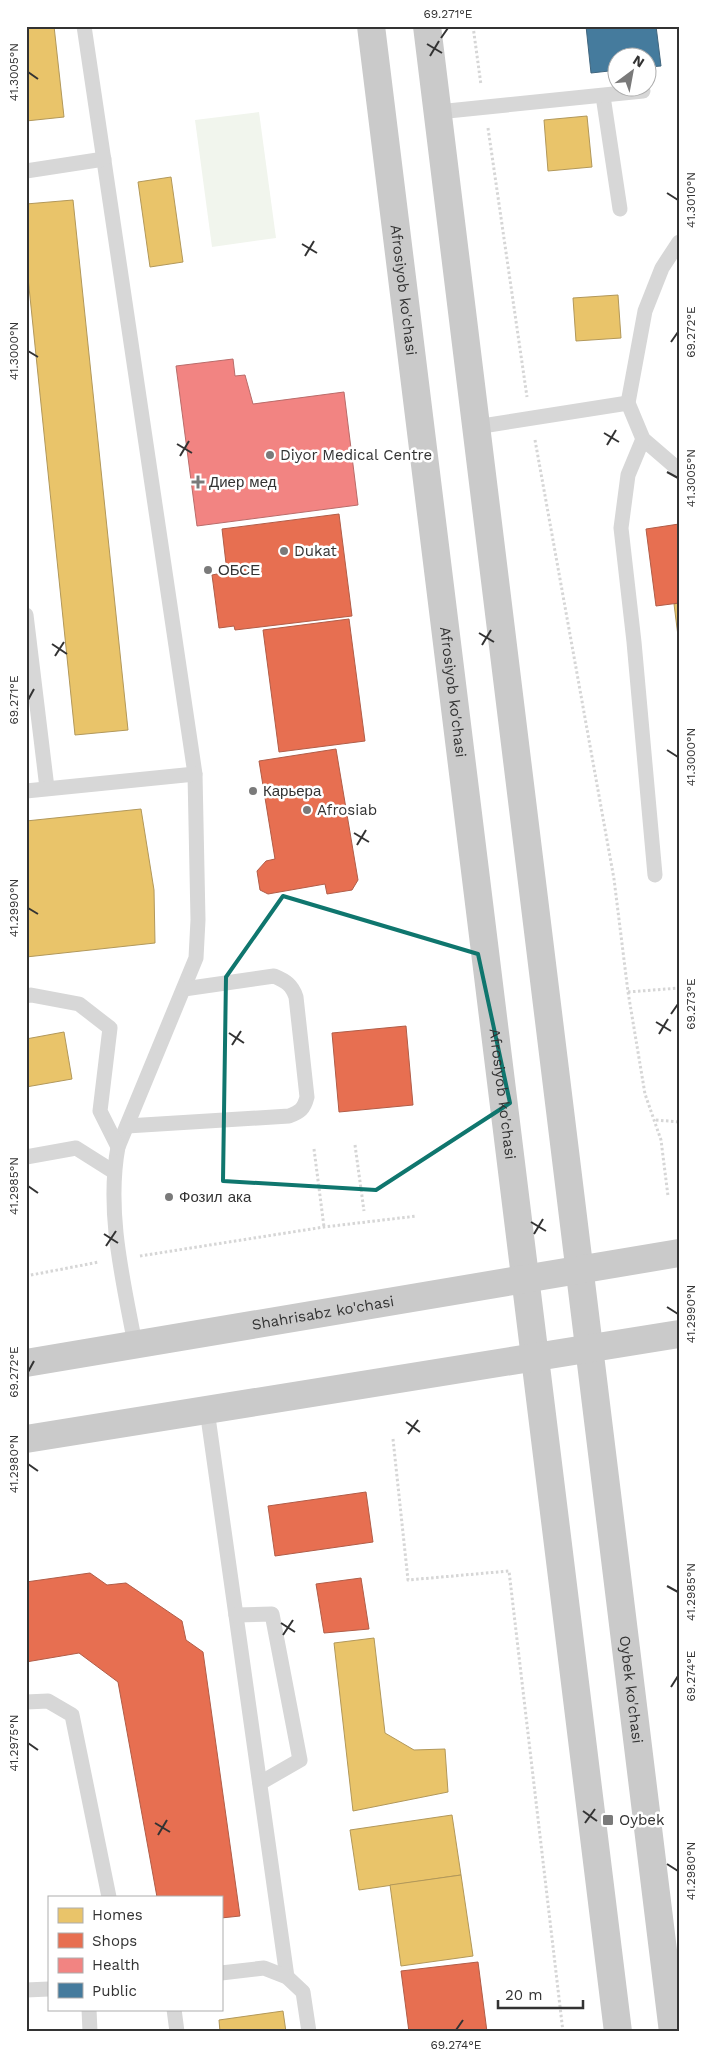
<svg xmlns="http://www.w3.org/2000/svg" width="705" height="2058" font-family="'Work Sans',sans-serif">
<style>
.green{fill:#f1f5ed}
.homes{fill:#e9c46a;stroke:#b2985a}
.shops{fill:#e76f51;stroke:#b15d48}
.health{fill:#f28482;stroke:#b96c6a}
.public{fill:#457b9d;stroke:#40657d}
.lines{fill:none;stroke-linecap:round;stroke-linejoin:round}
.path{stroke:#d6d6d6;stroke-width:3;stroke-dasharray:2.5 2.5;stroke-linecap:butt}
.service{stroke:#d7d7d7;stroke-width:15}
.primary{stroke:#cacaca;stroke-width:28}
.marked{fill:none;stroke:#0f766e;stroke-width:4;stroke-linejoin:round}
.ticks{fill:none;stroke:#333;stroke-width:2}
.poi-dot{fill:#7a7a7a;stroke:#fff;stroke-width:2}
.labels{text-anchor:middle;dominant-baseline:central;stroke-width:5;stroke-linejoin:round;paint-order:stroke}
.street-label{font-size:15px;fill:#333;stroke:#fff}
.poi-label{font-size:15px;fill:#333;stroke:#fff;text-anchor:start}
.neatline{fill:none;stroke:#333;stroke-width:2}
.ticks-label{font-size:12px;text-anchor:middle;fill:#333}
</style>
<rect width="100%" height="100%" fill="#fff"/>
<polygon class="green" points="259,112 276,238 212,247 195,120"/>
<g class="homes">
<polygon points="26,26 54,26 64,117 26,121"/>
<polygon points="587,116 592,167 548,171 544,120"/>
<polygon points="171,177 183,262 150,267 138,182"/>
<polygon points="73,200 128,730 75,735 26,258 26,204"/>
<polygon points="618,295 621,338 576,341 573,298"/>
<polygon points="679,603 679,644 674,604"/>
<polygon points="141,809 154,890 155,943 26,957 26,821"/>
<polygon points="64,1032 72,1079 26,1087 26,1039"/>
<polygon points="374,1638 385,1733 414,1750 445,1749 448,1792 353,1811 334,1643"/>
<polygon points="452,1815 461,1875 359,1890 350,1830"/>
<polygon points="461,1875 473,1956 401,1966 390,1885"/>
<polygon points="283,2011 286,2032 220,2032 219,2020"/>
</g>
<g class="shops">
<polygon points="339,514 352,616 235,630 234,626 219,628 212,575 227,572 222,529"/>
<polygon points="679,524 679,603 656,606 646,529"/>
<polygon points="349,619 365,741 279,752 263,630"/>
<polygon points="336,749 358,880 352,890 327,894 325,884 268,894 260,890 257,871 266,861 275,859 259,761"/>
<polygon points="406,1026 413,1105 339,1112 332,1033"/>
<polygon points="366,1492 373,1542 275,1556 268,1506"/>
<polygon points="90,1573 107,1585 126,1583 182,1621 186,1640 203,1652 240,1916 221,1918 221,1897 157,1897 118,1682 79,1653 26,1662 26,1582"/>
<polygon points="361,1578 369,1629 324,1633 316,1584"/>
<polygon points="478,1962 487,2032 409,2032 401,1971"/>
</g>
<polygon class="health" points="233,359 235,376 245,375 253,404 344,392 358,505 197,526 176,366"/>
<polygon class="public" points="586,26 656,26 661,66 648,67 648,58 618,58 618,70 591,73"/>
<g class="lines">
<g class="path">
<polyline points="473,26 481,85"/>
<polyline points="488,128 527,397"/>
<polyline points="535,440 614,879 628,992 645,1094 661,1140 668,1196"/>
<polyline points="628,992 679,988"/>
<polyline points="656,1120 679,1122"/>
<polyline points="355,1145 364,1211"/>
<polyline points="314,1149 324,1227"/>
<polyline points="140,1256 324,1227 417,1216"/>
<polyline points="26,1276 99,1262"/>
<polyline points="393,1439 408,1580 509,1571 563,2032"/>
</g>
<g class="service">
<path d="M 84,26 L 195,774 L 198,920 L 196,958 L 118,1147 C 106,1212 123,1280 135,1344"/>
<polyline points="603,96 620,209"/>
<polyline points="438,112 643,91"/>
<polyline points="26,171 104,159"/>
<polyline points="628,403 645,311 662,268 679,242"/>
<polyline points="476,427 628,403 643,439 679,470"/>
<polyline points="643,439 628,475 621,528 634,642 655,875"/>
<polyline points="26,615 47,788"/>
<polyline points="26,791 195,774"/>
<polyline points="26,996 31,995 79,1004 110,1028 100,1111 118,1147"/>
<path d="M 127,1126 L 289,1116 C 300,1112 304,1109 307,1097 L 296,997 C 292,985 286,981 274,976 L 184,989"/>
<polyline points="26,1157 76,1148 114,1172"/>
<polyline points="207,1410 287,1977"/>
<polyline points="236,1615 272,1614 300,1760 260,1783"/>
<polyline points="26,1702 48,1701 72,1715 109,1897"/>
<polyline points="221,1973 264,1968 287,1977 303,1992 309,2032"/>
<polyline points="26,1990 49,1989"/>
<polyline points="89,2009 90,2032"/>
<polyline points="174,2009 177,2032"/>
</g>
<g class="primary">
<path id="s1" d="M 371,26 L 618,2032"/>
<path id="s2" d="M 427,26 L 673,2032"/>
<path id="s3" d="M 26,1363 L 679,1253"/>
<polyline points="26,1439 679,1334"/>
</g>
</g>
<path class="marked" d="M 283,896 L 478,954 L 510,1103 L 376,1190 L 223,1181 L 226,977 Z"/>
<path class="ticks" d="M 441,38 L 448,28M 427,44 L 442,53M 430,56 L 439,41M 28,72 L 38,79M 667,193 L 678,200M 302,244 L 317,253M 305,256 L 314,241M 671,342 L 678,332M 28,351 L 38,357M 604,433 L 619,442M 177,444 L 192,453M 607,445 L 616,430M 180,456 L 189,441M 667,472 L 678,478M 479,633 L 494,642M 52,644 L 67,654M 482,645 L 491,630M 55,656 L 64,642M 28,700 L 34,689M 667,750 L 678,757M 354,833 L 369,842M 357,845 L 366,830M 28,908 L 38,914M 671,1014 L 678,1004M 656,1022 L 671,1031M 229,1033 L 244,1043M 659,1034 L 668,1019M 232,1045 L 241,1031M 28,1186 L 38,1193M 531,1222 L 546,1231M 104,1234 L 118,1243M 534,1234 L 543,1219M 106,1246 L 116,1231M 667,1307 L 678,1314M 28,1372 L 34,1361M 406,1422 L 420,1432M 408,1434 L 418,1420M 28,1464 L 38,1471M 667,1586 L 678,1592M 281,1623 L 295,1632M 283,1635 L 293,1620M 671,1687 L 678,1676M 28,1743 L 38,1750M 583,1811 L 597,1821M 155,1823 L 170,1832M 585,1823 L 595,1809M 158,1835 L 167,1820M 667,1864 L 678,1871M 456,2030 L 463,2020"/>
<g class="poi-dot">
<circle cx="270" cy="455" r="5"/>
<path d="M195.5 474.5h5v5h5v5h-5v5h-5v-5h-5v-5h5z"/>
<circle cx="284" cy="551" r="5"/>
<circle cx="208" cy="570" r="5"/>
<circle cx="253" cy="791" r="5"/>
<circle cx="307" cy="810" r="5"/>
<circle cx="169" cy="1197" r="5"/>
<rect x="602" y="1814" width="12" height="12" rx="2.5"/>
</g>
<g class="labels">
<g class="street-label">
<text stroke="none"><textPath href="#s1" startOffset="266">Afrosiyob ko'chasi</textPath></text>
<text stroke="none"><textPath href="#s1" startOffset="671">Afrosiyob ko'chasi</textPath></text>
<text stroke="none"><textPath href="#s1" startOffset="1076">Afrosiyob ko'chasi</textPath></text>
<text stroke="none"><textPath href="#s3" startOffset="301">Shahrisabz ko'chasi</textPath></text>
<text stroke="none"><textPath href="#s2" startOffset="1676">Oybek ko'chasi</textPath></text>
</g>
<g class="poi-label">
<text x="280" y="455">Diyor Medical Centre</text>
<text x="209" y="482">Диер мед</text>
<text x="294" y="551">Dukat</text>
<text x="218" y="570">ОБСЕ</text>
<text x="263" y="791">Карьера</text>
<text x="317" y="810">Afrosiab</text>
<text x="179" y="1197">Фозил ака</text>
<text x="619" y="1820">Oybek</text>
</g>
</g>
<rect width="705" height="2058" fill="none" stroke="#ffffff" stroke-width="55"/>
<rect x="48" y="1896" width="175" height="115" fill="#ffffff" stroke="#adadad"/>
<rect x="58" y="1908" width="25" height="15" fill="#e9c46a" stroke="#adadad"/>
<text x="92" y="1920" font-size="15" fill="#333333">Homes</text>
<rect x="58" y="1933" width="25" height="15" fill="#e76f51" stroke="#adadad"/>
<text x="92" y="1946" font-size="15" fill="#333333">Shops</text>
<rect x="58" y="1958" width="25" height="15" fill="#f28482" stroke="#adadad"/>
<text x="92" y="1970" font-size="15" fill="#333333">Health</text>
<rect x="58" y="1983" width="25" height="15" fill="#457b9d" stroke="#adadad"/>
<text x="92" y="1996" font-size="15" fill="#333333">Public</text>
<g transform="translate(632 72) rotate(32)"><circle r="24" fill="#ffffff" stroke="#adadad"/>
<path d="M0-4L9 19L0 12L-9 19Z" fill="#7a7a7a"/>
<text y="-8" font-size="14" font-weight="bold" text-anchor="middle" fill="#333333">N</text>
</g>
<path d="M498 2000v8h85v-8" fill="none" stroke="#333333" stroke-width="2.5"/>
<text x="505" y="2000" font-size="15" fill="#333333" stroke="#ffffff" stroke-width="4" paint-order="stroke">20 m</text>
<rect x="28" y="28" width="650" height="2002" class="neatline"/>
<g class="ticks-label">
<text x="448" y="18">69.271°E</text>
<text transform="translate(14 72) rotate(-90)" y="4">41.3005°N</text>
<text transform="translate(691 200) rotate(-90)" y="4">41.3010°N</text>
<text transform="translate(691 332) rotate(-90)" y="4">69.272°E</text>
<text transform="translate(14 351) rotate(-90)" y="4">41.3000°N</text>
<text transform="translate(691 478) rotate(-90)" y="4">41.3005°N</text>
<text transform="translate(14 700) rotate(-90)" y="4">69.271°E</text>
<text transform="translate(691 757) rotate(-90)" y="4">41.3000°N</text>
<text transform="translate(14 908) rotate(-90)" y="4">41.2990°N</text>
<text transform="translate(691 1004) rotate(-90)" y="4">69.273°E</text>
<text transform="translate(14 1186) rotate(-90)" y="4">41.2985°N</text>
<text transform="translate(691 1314) rotate(-90)" y="4">41.2990°N</text>
<text transform="translate(14 1372) rotate(-90)" y="4">69.272°E</text>
<text transform="translate(14 1464) rotate(-90)" y="4">41.2980°N</text>
<text transform="translate(691 1592) rotate(-90)" y="4">41.2985°N</text>
<text transform="translate(691 1676) rotate(-90)" y="4">69.274°E</text>
<text transform="translate(14 1743) rotate(-90)" y="4">41.2975°N</text>
<text transform="translate(691 1871) rotate(-90)" y="4">41.2980°N</text>
<text x="456" y="2049">69.274°E</text>
</g>
</svg>
